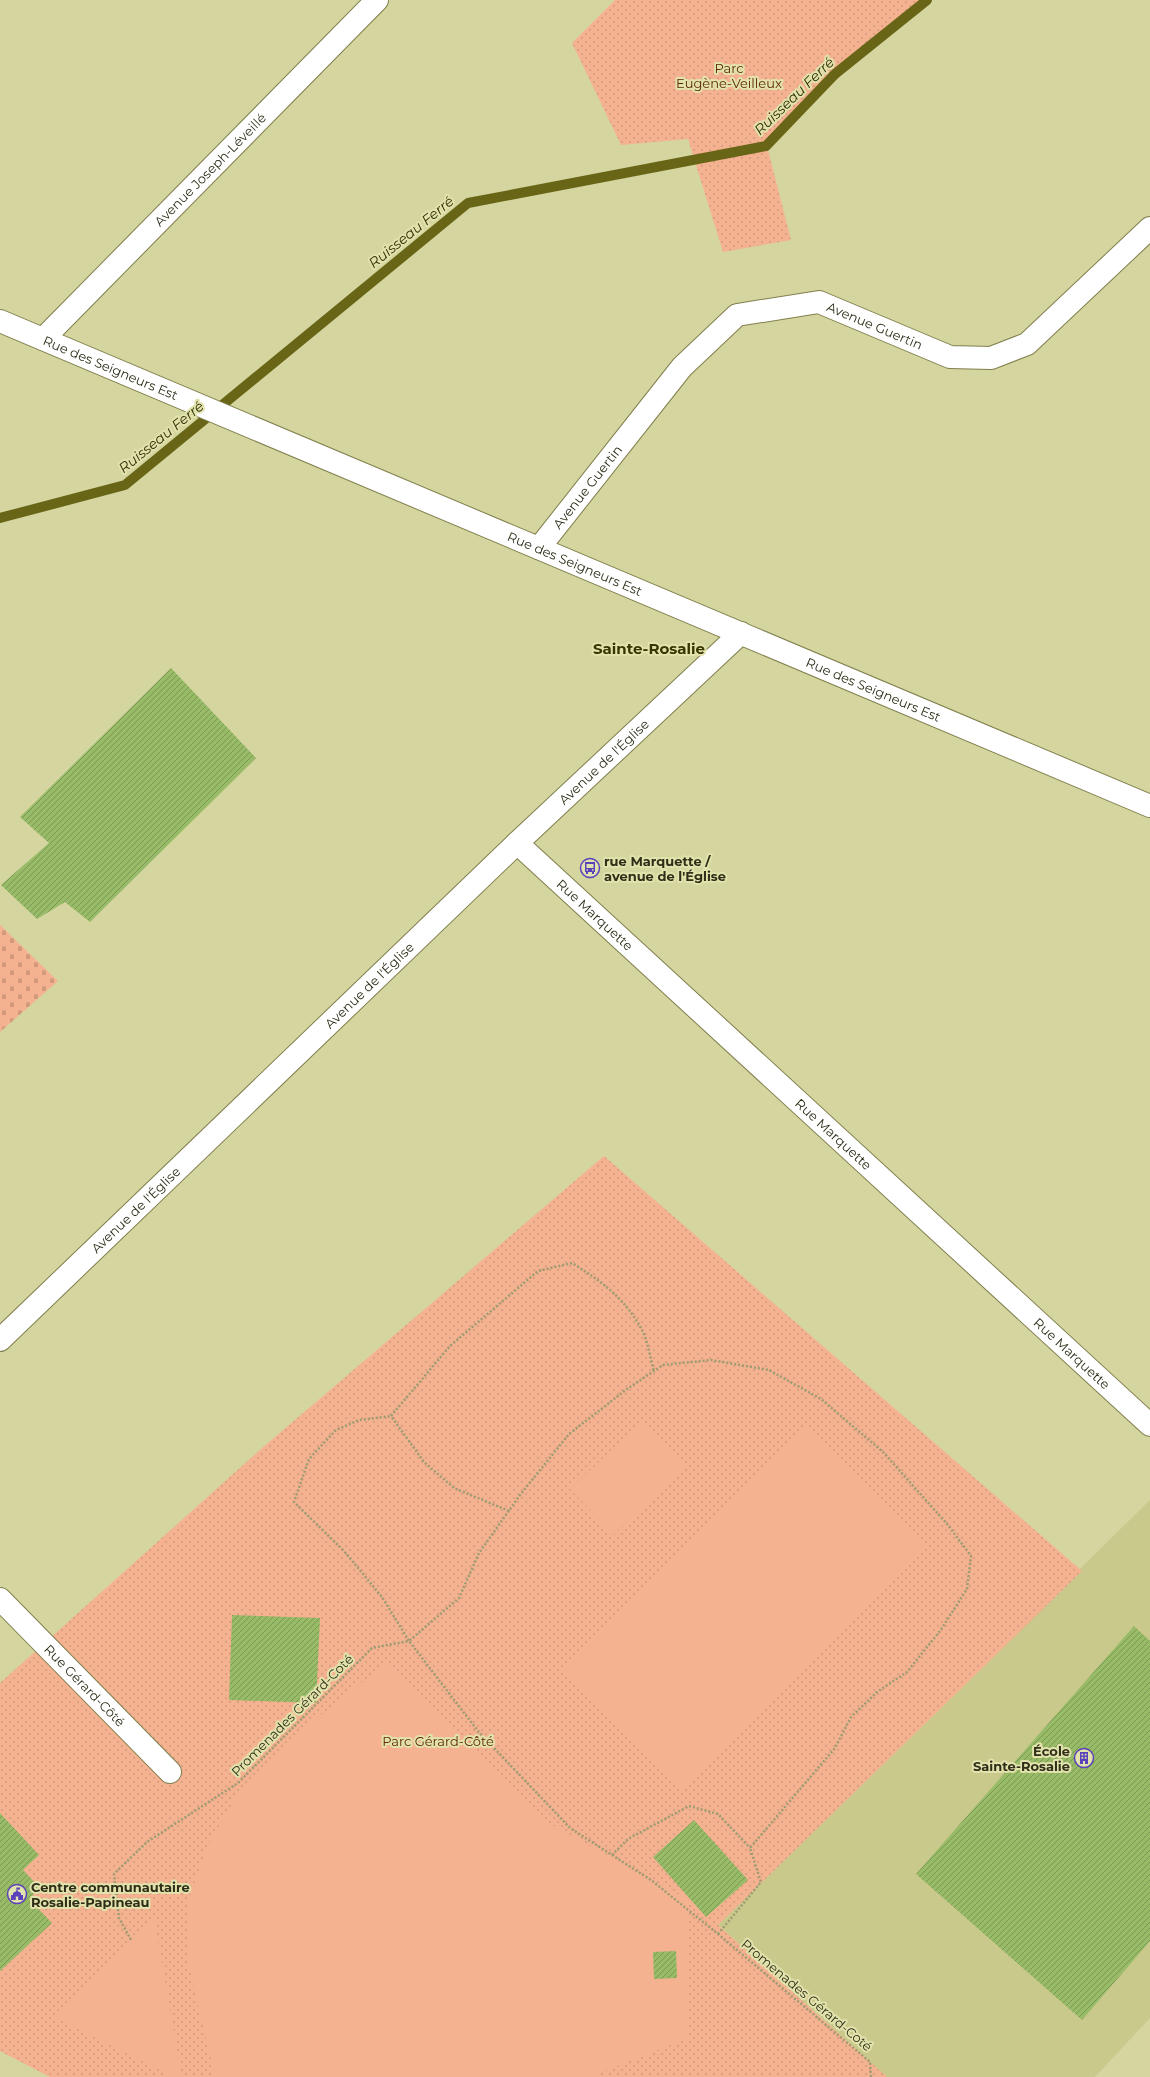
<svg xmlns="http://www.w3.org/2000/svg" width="1150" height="2077" font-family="Montserrat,sans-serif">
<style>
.built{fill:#c9c98c}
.cemetery{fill:url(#cemetery-stones)}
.park{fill:url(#park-dots)}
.pitch{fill:#f5b291}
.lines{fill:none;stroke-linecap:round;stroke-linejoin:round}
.stream{stroke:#686616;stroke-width:10}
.building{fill:url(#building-hatch)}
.minor-casing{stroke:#807f4d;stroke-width:24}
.tertiary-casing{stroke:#807f4d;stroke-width:24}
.secondary-casing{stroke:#807f4d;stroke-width:24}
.path{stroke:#9c9c72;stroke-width:2.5;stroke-dasharray:2 2;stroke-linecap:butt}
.minor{stroke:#fff;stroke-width:22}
.tertiary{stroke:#fff;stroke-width:22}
.secondary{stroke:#fff;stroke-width:22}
.labels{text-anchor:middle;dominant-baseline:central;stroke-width:4;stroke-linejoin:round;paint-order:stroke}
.park-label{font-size:13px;fill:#5d2706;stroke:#e2e2ac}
.street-label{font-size:13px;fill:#2e2e19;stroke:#e2e2ac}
.poi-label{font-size:13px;font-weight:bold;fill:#2e2e19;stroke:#e2e2ac;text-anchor:start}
.water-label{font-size:14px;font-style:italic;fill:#333208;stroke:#e2e2ac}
.quarter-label{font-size:15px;font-weight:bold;fill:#383600;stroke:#e2e2ac}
</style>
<defs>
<pattern id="cemetery-stones" width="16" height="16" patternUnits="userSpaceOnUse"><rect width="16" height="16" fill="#f5b291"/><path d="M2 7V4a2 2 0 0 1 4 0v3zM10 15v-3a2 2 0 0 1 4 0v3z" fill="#d2997c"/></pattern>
<pattern id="park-dots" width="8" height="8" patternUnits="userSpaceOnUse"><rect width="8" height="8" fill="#f5b291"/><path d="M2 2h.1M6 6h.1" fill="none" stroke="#d2997c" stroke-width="1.8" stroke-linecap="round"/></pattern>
<pattern id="building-hatch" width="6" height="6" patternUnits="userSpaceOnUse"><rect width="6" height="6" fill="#98bb67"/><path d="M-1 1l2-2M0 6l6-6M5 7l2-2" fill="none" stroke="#7c9854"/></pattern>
</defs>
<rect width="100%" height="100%" fill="#d5d5a0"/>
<polygon class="built" points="1150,1500 1150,2018 1095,2077 887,2077 718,1925"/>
<polygon class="cemetery" points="0,925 58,981 0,1032"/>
<g class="park">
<polygon points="615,0 927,0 835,74 767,146 791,240 723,252 688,139 621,145 572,43"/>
<polygon points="604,1156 1082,1571 718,1925 887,2077 50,2077 0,2051 0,1683 261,1449"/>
</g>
<g class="pitch">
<polygon points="642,1421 685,1467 613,1535 570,1489"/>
<polygon points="807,1427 925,1544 681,1789 564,1671"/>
<polygon points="387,1662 543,1820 687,1899 689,2038 589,2077 215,2077 187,1958 189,1897 208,1845 238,1793 291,1739"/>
<polygon points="154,1917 182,2077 174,2077 53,2016"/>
</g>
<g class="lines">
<polyline class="stream" points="0,518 125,485 468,203 766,146 835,74 927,0"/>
</g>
<g class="building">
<polygon points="171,668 256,758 90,922 65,902 37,919 1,885 49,843 20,817"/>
<polygon points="232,1615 320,1618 316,1703 229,1700"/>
<polygon points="1134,1626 1150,1641 1150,1941 1082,2020 916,1874"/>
<polygon points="0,1813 39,1855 23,1870 40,1888 29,1899 52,1923 0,1971"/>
<polygon points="694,1820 748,1880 706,1917 653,1857"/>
<polygon points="676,1951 677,1978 654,1979 653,1952"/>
</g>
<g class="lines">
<defs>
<g id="minor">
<path id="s1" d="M 43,339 L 377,0"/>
<path id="s2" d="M 539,548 L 682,367 L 737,315 L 819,302 L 950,357 L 991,358 L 1027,344 L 1150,228"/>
<path id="s3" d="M 517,843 L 1150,1425"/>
<path id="s4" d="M 0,1599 L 170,1772"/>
</g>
<g id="tertiary">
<path id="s5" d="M 0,1340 L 517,843 L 741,633"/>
</g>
<g id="secondary">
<path id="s6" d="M 0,321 L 1150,806"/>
</g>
</defs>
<use href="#minor" class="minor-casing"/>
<use href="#tertiary" class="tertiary-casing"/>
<use href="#secondary" class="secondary-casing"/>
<g class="path">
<path d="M 509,1511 L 454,1488 L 424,1462 L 391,1416 L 450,1346 L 538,1271 L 572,1263 C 601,1281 625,1298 642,1330 C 648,1341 650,1358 654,1371"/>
<polyline points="612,1855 628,1839 689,1806 718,1814 750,1848"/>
<polyline points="718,1934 761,1882 750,1848 835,1748 851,1717 877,1692 907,1672 940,1631 967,1589 971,1556 948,1525 883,1452 821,1399 769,1370 711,1360 663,1365 627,1389 569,1434 520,1495 479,1553 459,1598 409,1641 478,1731 570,1828 651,1880 718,1934 870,2062 871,2077"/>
<polyline points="131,1940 119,1918 114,1874 147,1842 238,1783 372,1648 409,1641 382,1597 344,1551 294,1502 309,1459 336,1430 359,1420 391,1416"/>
</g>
<use href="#minor" class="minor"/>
<use href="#tertiary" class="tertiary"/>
<use href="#secondary" class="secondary"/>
</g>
<defs>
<symbol id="bus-ring" viewBox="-11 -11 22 22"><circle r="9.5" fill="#e2e2ac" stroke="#5c42ba" stroke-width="1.5"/><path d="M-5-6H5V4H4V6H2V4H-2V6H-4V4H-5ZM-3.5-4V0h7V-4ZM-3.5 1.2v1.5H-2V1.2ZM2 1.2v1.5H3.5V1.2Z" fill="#5c42ba"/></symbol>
<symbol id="building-ring" viewBox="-11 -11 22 22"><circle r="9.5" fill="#e2e2ac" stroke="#5c42ba" stroke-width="1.5"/><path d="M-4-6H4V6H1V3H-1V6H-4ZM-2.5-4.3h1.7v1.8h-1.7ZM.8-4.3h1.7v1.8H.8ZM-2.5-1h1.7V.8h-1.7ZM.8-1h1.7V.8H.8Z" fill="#5c42ba"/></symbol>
<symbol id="civic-ring" viewBox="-11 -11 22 22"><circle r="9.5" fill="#e2e2ac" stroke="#5c42ba" stroke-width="1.5"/><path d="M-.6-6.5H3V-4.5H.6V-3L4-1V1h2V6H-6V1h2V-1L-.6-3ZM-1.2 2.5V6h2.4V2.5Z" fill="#5c42ba"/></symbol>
</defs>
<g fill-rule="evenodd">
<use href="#bus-ring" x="579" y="857" width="22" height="22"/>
<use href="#building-ring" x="1073" y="1747" width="22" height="22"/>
<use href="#civic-ring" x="6" y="1883" width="22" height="22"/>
</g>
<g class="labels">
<g class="park-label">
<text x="729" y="68">Parc<tspan x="729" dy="15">Eugène-Veilleux</tspan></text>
<text x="438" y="1741">Parc Gérard-Côté</text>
</g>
<g class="street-label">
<text stroke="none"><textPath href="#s1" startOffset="238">Avenue Joseph-Léveillé</textPath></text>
<text stroke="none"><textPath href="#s2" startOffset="450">Avenue Guertin</textPath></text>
<text stroke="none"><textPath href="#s6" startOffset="120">Rue des Seigneurs Est</textPath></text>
<text stroke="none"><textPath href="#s2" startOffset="78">Avenue Guertin</textPath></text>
<text stroke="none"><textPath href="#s6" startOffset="624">Rue des Seigneurs Est</textPath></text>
<text stroke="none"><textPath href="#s6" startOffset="948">Rue des Seigneurs Est</textPath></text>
<text stroke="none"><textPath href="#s5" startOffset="836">Avenue de l'Église</textPath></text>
<text stroke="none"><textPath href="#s3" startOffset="106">Rue Marquette</textPath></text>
<text stroke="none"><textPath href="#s5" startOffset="512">Avenue de l'Église</textPath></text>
<text stroke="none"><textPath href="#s3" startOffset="430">Rue Marquette</textPath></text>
<text stroke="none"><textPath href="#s5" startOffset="188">Avenue de l'Église</textPath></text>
<text stroke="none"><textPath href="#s3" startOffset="754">Rue Marquette</textPath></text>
<text stroke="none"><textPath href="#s4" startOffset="121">Rue Gérard-Côté</textPath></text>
<text transform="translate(292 1715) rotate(-45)">Promenades Gérard-Coté</text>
<text transform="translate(807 1995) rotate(40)">Promenades Gérard-Coté</text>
</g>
<g class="poi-label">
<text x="604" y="861">rue Marquette /<tspan x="604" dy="15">avenue de l'Église</tspan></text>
<text x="1070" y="1751" text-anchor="end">École<tspan x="1070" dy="15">Sainte-Rosalie</tspan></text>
<text x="31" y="1887">Centre communautaire<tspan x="31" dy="15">Rosalie-Papineau</tspan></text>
</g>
<g class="water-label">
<text transform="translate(794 96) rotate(-44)">Ruisseau Ferré</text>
<text transform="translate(411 232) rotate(-39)">Ruisseau Ferré</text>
<text transform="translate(161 437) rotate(-39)">Ruisseau Ferré</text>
</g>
<g class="quarter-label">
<text x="649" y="648">Sainte-Rosalie</text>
</g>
</g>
</svg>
